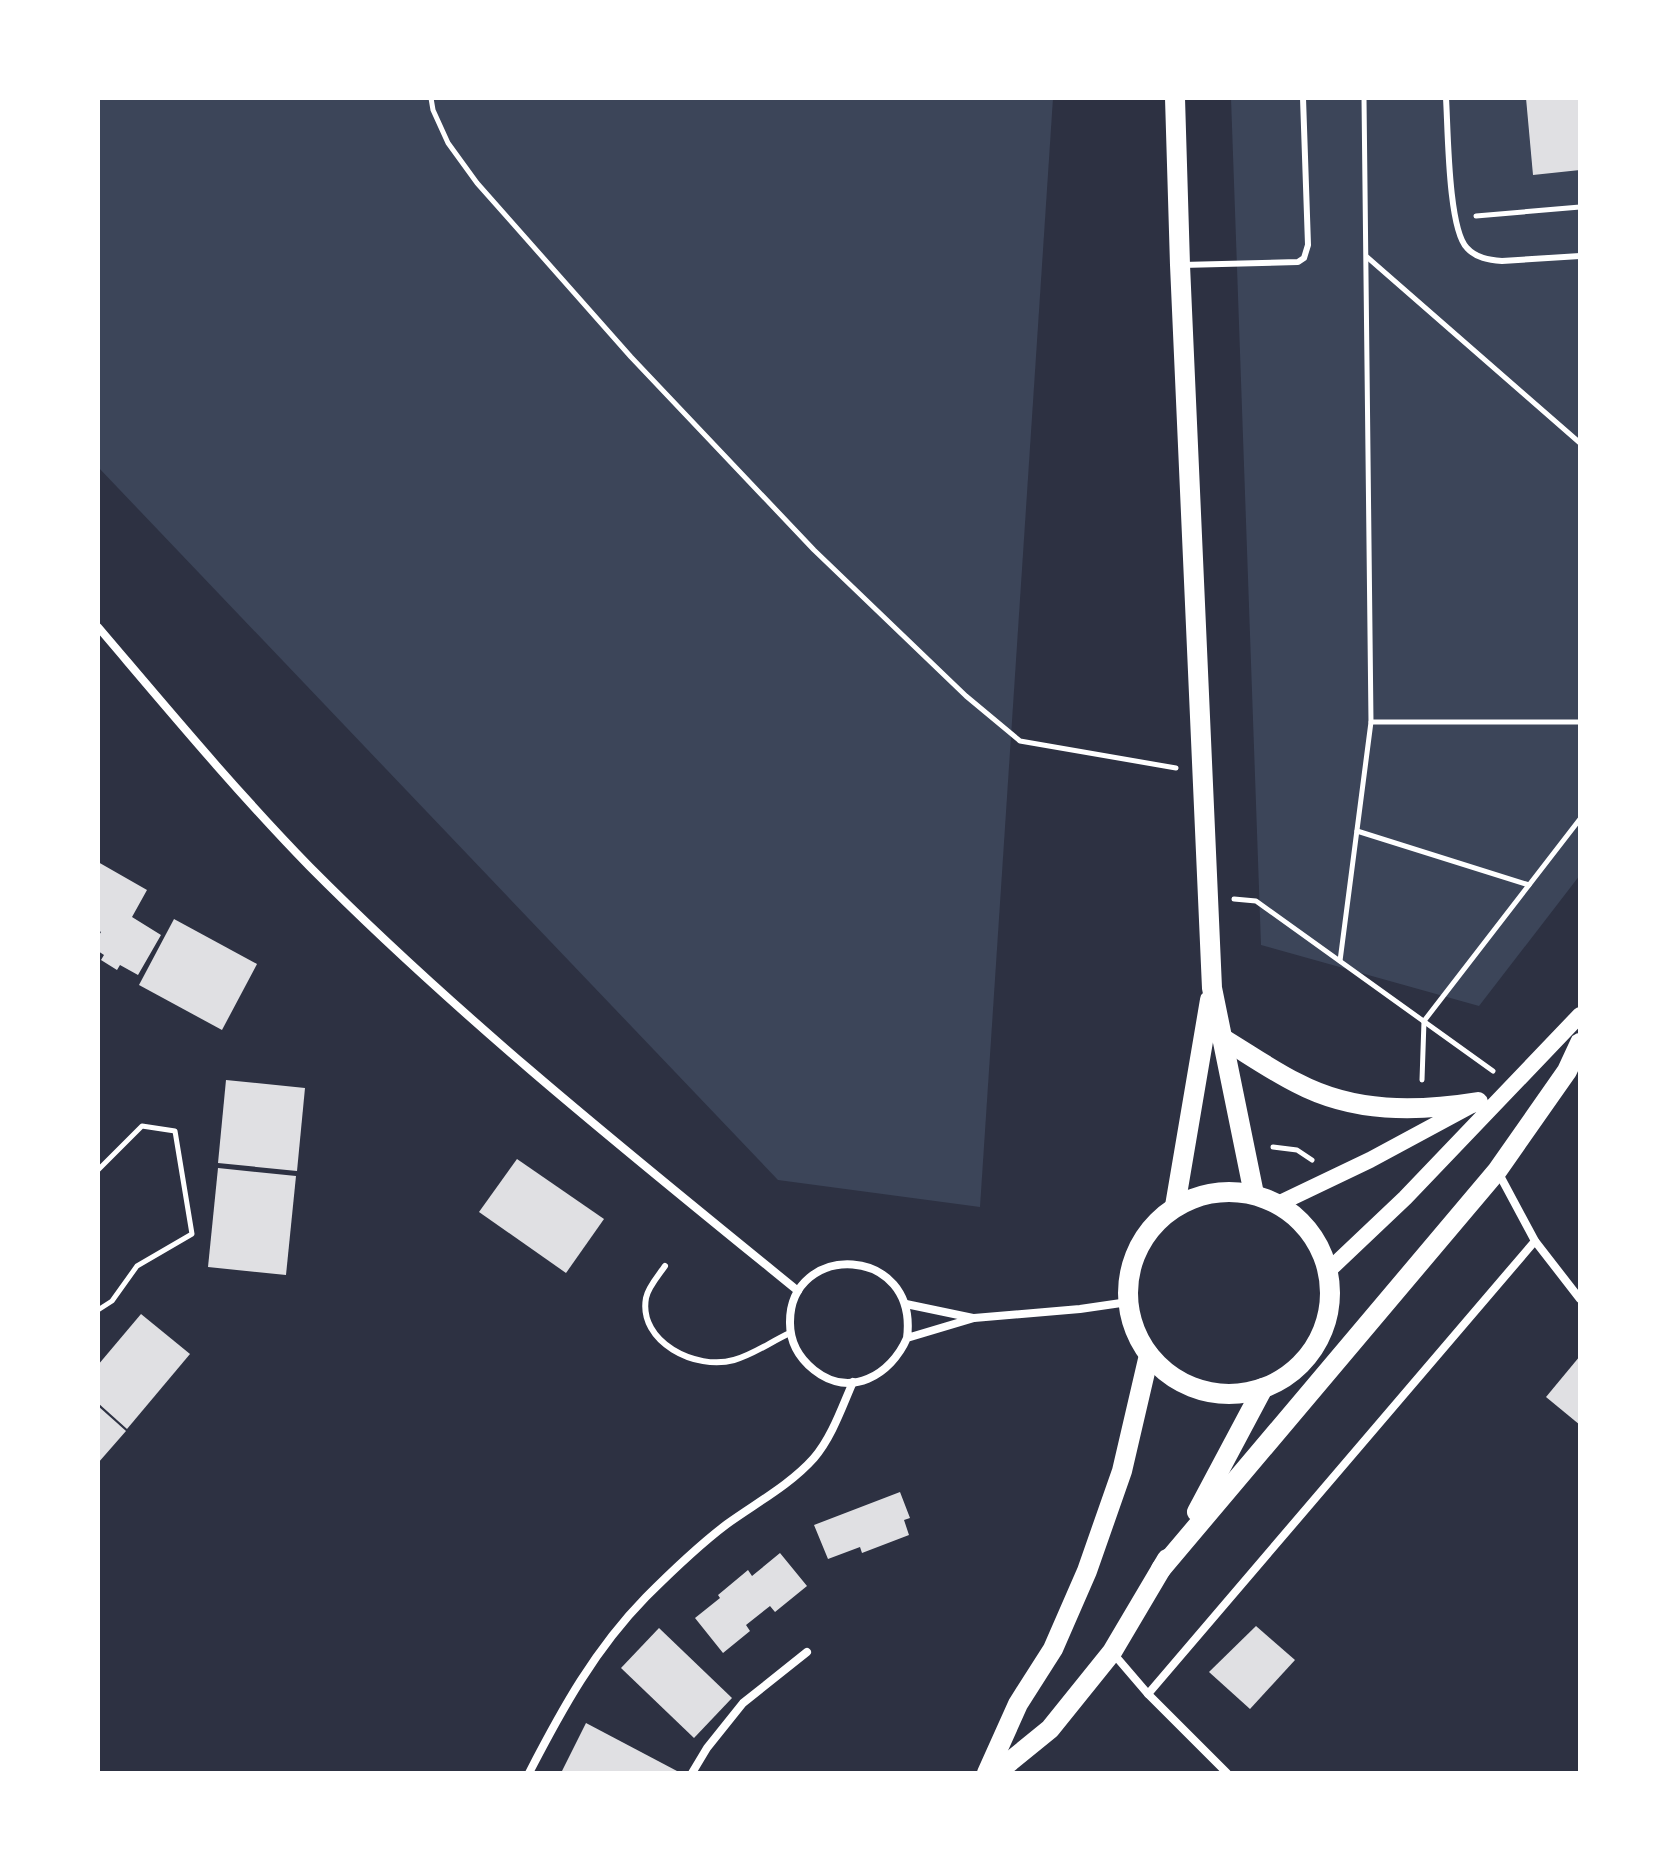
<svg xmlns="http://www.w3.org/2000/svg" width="1678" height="1871" font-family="Bitter,serif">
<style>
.green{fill:#3c4559}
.building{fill:#e0e0e3}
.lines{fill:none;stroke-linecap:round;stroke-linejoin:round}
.path{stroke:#fff;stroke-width:5}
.service{stroke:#fff;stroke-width:6}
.minor{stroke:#fff;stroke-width:8}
.secondary{stroke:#fff;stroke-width:16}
.primary{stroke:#fff;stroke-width:20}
</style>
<rect width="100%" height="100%" fill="#2d3142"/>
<g class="green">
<polygon points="98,98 1053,98 980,1207 778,1180 98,467"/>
<polygon points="1231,98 1580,98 1580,875 1479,1006 1261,945"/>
</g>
<g class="building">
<polygon points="1526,98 1580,98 1580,170 1533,175"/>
<polygon points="98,862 147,890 132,917 161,935 138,975 120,965 117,970 101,960 104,955 98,951 98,937 101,932 98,930"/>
<polygon points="174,919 257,964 222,1030 139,985"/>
<polygon points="226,1080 305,1088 297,1171 218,1163"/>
<polygon points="517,1159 604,1219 566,1273 479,1212"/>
<polygon points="218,1168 296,1176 286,1275 208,1267"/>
<polygon points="141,1314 190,1354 127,1429 98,1403 98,1365"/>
<polygon points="1580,1356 1580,1425 1546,1397"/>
<polygon points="98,1406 126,1431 98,1463"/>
<polygon points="900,1492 910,1518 904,1520 909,1535 862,1553 860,1547 828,1559 814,1525"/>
<polygon points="780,1553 807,1586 775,1612 770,1606 746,1625 750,1631 723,1653 695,1618 720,1598 718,1595 748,1570 752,1576"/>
<polygon points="1256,1626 1295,1660 1250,1709 1209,1672"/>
<polygon points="659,1628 732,1698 694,1738 621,1668"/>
<polygon points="586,1723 677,1771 676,1773 561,1773"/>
</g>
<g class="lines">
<g class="path">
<polyline points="431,98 433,110 448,143 477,183 631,357 814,550 966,696 1020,741 1176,768"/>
<polyline points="1476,216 1580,207"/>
<polyline points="1367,257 1580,443"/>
<polyline points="1371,722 1580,722"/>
<polyline points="1357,831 1529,885"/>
<polyline points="1234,899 1256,901 1493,1071"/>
<polyline points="1340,961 1371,722 1364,98"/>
<polyline points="1422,1080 1424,1021 1580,819"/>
<polyline points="1273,1147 1297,1150 1312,1160"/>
<polyline points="98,1170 142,1126 175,1131 192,1234 137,1266 112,1301 98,1310"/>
</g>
<g class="service">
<path d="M 1446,98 C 1448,128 1448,229 1467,248 C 1476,258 1489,260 1502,261 L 1580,256"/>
<polyline points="1182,265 1298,262 1304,258 1308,245 1303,98"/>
<path d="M 665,1266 C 659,1275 648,1287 646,1298 C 638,1342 696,1371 734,1360 C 753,1355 772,1341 790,1333"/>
</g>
<g class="minor">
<path d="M 98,627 C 167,708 235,790 310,867 C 462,1020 631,1155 798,1291"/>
<polyline points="1498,1172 1535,1241 1580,1299"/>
<polyline points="906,1304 973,1318"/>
<path d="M 907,1338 C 919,1244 789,1241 790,1323 C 790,1342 799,1358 814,1370 C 850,1399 891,1375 907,1338 L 974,1318 L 1080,1309 L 1128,1302"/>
<polyline points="1112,1652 1148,1694 1227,1773"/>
<polyline points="1148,1694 1535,1241"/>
<path d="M 529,1773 C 562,1709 595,1649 646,1597 C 671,1572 699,1545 727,1524 C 756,1503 790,1485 814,1458 C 832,1437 842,1407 853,1382"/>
<polyline points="692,1773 707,1748 743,1703 807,1652"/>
</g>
<g class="secondary">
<polyline points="1278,1204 1370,1160 1472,1105"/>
<polyline points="1329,1270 1405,1198 1580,1015"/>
</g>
<g class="primary">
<polyline points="1175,98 1180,265 1212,988 1254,1194"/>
<path d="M 1222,1038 C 1247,1053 1271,1070 1297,1083 C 1354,1113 1416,1112 1478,1102"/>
<circle cx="1229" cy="1293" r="101"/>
<polyline points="1175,1206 1210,1000"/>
<polyline points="1197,1512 1263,1388"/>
<polyline points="1161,1569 1497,1171 1567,1071 1580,1043"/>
<polyline points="987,1773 1018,1704 1053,1649 1087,1571 1122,1471 1149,1355"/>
<polyline points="996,1773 1050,1729 1112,1652 1167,1559"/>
</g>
</g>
<rect width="1678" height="1871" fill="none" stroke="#ffffff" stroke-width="200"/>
</svg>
